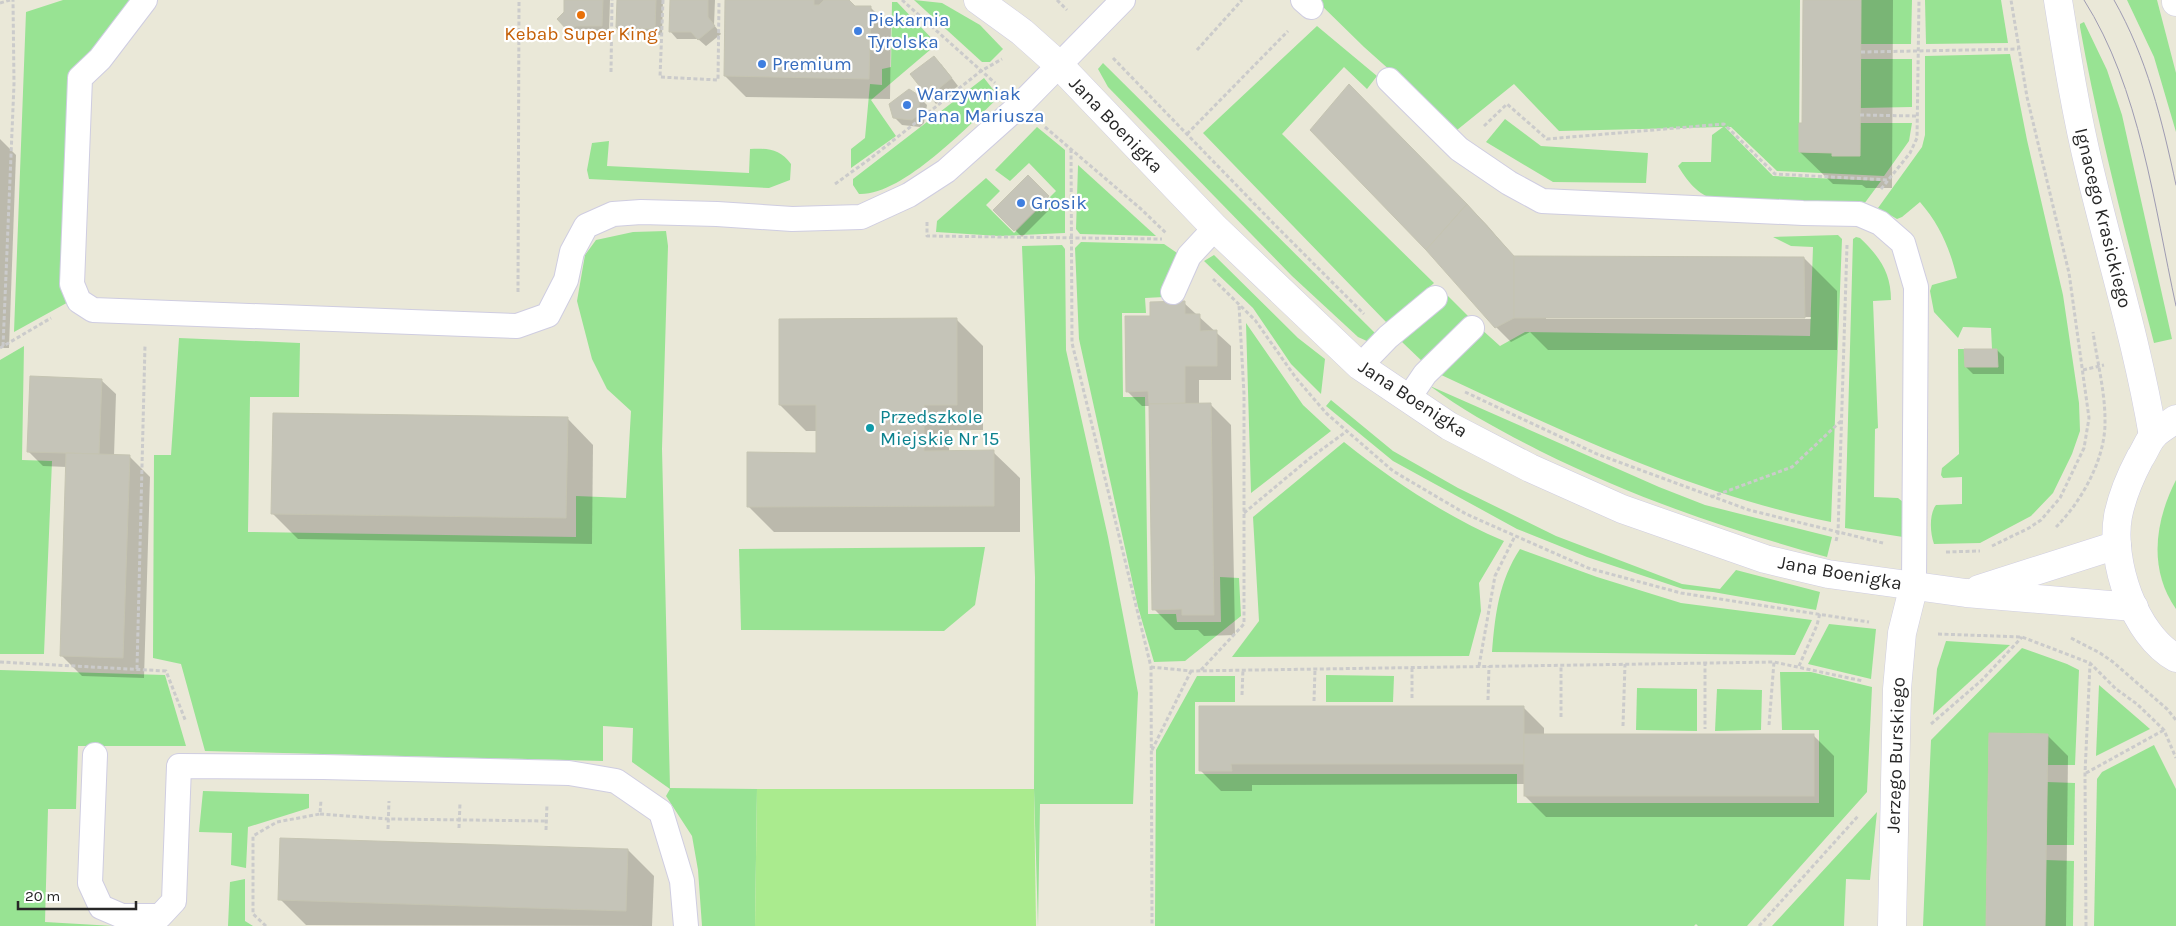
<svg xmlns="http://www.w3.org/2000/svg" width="2176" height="926" font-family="Karla,sans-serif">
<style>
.green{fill:#98e393}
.pitch{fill:#aaeb8e}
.shadow{fill:#0003;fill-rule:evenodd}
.building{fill:#c5c4b8;stroke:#c5c4b2}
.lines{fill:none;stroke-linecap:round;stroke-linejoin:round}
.service-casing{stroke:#cfcde1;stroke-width:26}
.minor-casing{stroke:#cfcde1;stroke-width:29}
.secondary-casing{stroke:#cfcde1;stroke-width:29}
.path{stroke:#cbcbcb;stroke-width:3;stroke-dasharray:4 2.5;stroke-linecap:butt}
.service{stroke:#fff;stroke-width:24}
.minor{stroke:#fff;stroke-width:28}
.secondary{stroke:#fff;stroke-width:28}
.tram{stroke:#9e9bb2;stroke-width:1}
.food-dot{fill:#e8710a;stroke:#fff;stroke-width:2}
.shop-dot{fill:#3f7fe0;stroke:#fff;stroke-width:2}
.culture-dot{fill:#0f9aa8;stroke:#fff;stroke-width:2}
.labels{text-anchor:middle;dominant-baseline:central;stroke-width:4.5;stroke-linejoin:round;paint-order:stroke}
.shop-label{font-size:19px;fill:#366cbe;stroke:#fff;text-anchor:start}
.food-label{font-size:19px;fill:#c56008;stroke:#fff}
.street-label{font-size:19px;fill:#272727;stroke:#fff}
.culture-label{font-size:19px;fill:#0d838f;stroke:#fff;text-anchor:start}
</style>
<rect width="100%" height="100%" fill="#eae8d8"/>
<g class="green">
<polygon points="63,0 134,0 77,68 72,300 14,332 26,12"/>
<polygon points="914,0 942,3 980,25 1003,49 990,62 982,62"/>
<path d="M 1316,0 L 1800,0 L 1799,152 L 1832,153 L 1832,156 L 1860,156 L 1860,123 L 1912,123 L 1909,141 L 1884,176 L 1777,171 L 1731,127 L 1725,127 L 1773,176 L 1881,181 L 1864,204 L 1846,201 L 1721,201 C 1700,197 1689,184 1678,166 L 1682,162 L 1711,162 L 1712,135 L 1723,127 L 1559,131 L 1514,84 L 1457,130 L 1364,47 Z"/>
<polygon points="1861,0 1912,0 1911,44 1861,44"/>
<polygon points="1925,0 2001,0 2008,43 1926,44"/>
<polygon points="2127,0 2157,0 2176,73 2176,132 2154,57"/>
<polygon points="892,2 897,2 937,44 871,100 896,136 851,168 851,149 865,138 870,84 882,85 882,69 891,67"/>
<path d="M 2084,22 L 2107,70 L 2122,115 L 2172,339 L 2154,343 C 2127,238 2099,133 2080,27 L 2080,24 Z"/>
<polygon points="1317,26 1377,76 1367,89 1344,67 1282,134 1434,283 1388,324 1203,133"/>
<path d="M 2010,54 L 2027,140 L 2063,295 L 2079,403 L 2080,431 L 2072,454 L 2053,493 L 2031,516 L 1980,543 L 1934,544 C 1930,533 1929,514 1936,505 L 1962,504 L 1962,477 L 1943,478 L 1941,475 L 1942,468 L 1959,454 L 1958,349 L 1964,349 L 1965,367 L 1997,367 L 1997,349 L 1992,349 L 1991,328 L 1963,327 L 1958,338 L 1934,312 L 1930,291 L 1932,285 L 1957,278 C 1950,249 1940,225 1920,202 L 1902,217 L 1897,219 L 1878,208 L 1922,147 L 1925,135 L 1925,56 Z"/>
<polygon points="1861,59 1912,59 1912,107 1860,108"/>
<polygon points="1103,63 1378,336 1369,342 1358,337 1292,276 1108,87 1098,69"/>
<path d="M 984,78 L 999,97 C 968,126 902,196 859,194 L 853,185 L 853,179 Z"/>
<polygon points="1505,119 1541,146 1648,153 1646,183 1553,182 1486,142"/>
<polygon points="1037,127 1065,150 1065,233 999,236 936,232 937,221 986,178 1000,191 986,205 1014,233 1056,191 1029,163 1010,181 995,170"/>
<path d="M 609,141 L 607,166 L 749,173 L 750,149 C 768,148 780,149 791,164 L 790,180 L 769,188 L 589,179 L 587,170 L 592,143 Z"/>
<polygon points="1078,165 1156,236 1080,234 1076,229"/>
<polygon points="666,231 668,246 662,449 670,788 757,789 755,926 702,926 698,870 692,836 666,796 670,789 632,762 633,728 603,726 603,761 205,751 181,664 153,658 154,455 171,455 179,338 300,343 299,397 250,397 248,532 576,537 576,496 626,498 631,411 607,389 592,359 577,301 585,255 596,240 633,232"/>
<path d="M 1838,235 L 1842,239 L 1831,522 C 1693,494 1564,432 1437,373 L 1480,328 L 1500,346 L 1525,332 L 1810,336 L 1813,247 L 1791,246 L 1773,237 Z"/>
<path d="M 1856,237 L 1860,238 C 1880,257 1891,273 1891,300 L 1873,301 L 1878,428 L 1875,429 L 1874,497 L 1898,498 L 1903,502 L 1903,537 L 1845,528 L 1853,239 Z"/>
<polygon points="1081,242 1164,244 1180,255 1164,297 1145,298 1146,313 1122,313 1123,397 1145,397 1148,614 1176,614 1177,622 1221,622 1220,577 1239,578 1241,616 1185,661 1154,662 1138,607 1079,339 1075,248"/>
<polygon points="1062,245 1065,249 1066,350 1108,537 1138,693 1133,804 1040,804 1038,926 1034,789 1035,577 1022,246"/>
<polygon points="1214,255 1298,338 1325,359 1321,394 1291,364 1253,308 1204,261"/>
<polygon points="1448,296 1472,320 1425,364 1401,341"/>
<polygon points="1246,323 1303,405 1331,431 1251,493"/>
<polygon points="24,346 22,460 52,461 44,654 0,654 0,360"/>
<path d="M 1430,386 L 1659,487 L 1705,505 L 1832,537 L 1827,557 C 1726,529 1635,498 1540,451 C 1501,431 1465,412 1430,386 Z"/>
<polygon points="1331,400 1393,451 1458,488 1556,536 1682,584 1720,589 1736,570 1820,592 1816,610 1713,592 1683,589 1587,557 1517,529 1393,461 1326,406"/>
<path d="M 1344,442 C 1393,481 1447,517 1504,541 L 1479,583 L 1481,611 L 1469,656 L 1232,657 L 1259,621 L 1253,517 Z"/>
<path d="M 2176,480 L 2176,609 C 2148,569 2155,521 2176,480 Z"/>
<polygon points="985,547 975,605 944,631 741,630 739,549"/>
<path d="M 1520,549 L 1597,577 L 1681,603 L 1812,620 L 1795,655 L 1492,652 C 1495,614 1499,581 1520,549 Z"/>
<polygon points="1829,624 1876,629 1871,679 1808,664"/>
<polygon points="1946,641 2010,645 1933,715 1937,669"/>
<polygon points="2022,648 2067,664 2079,670 2075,765 2047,765 2047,734 1989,733 1986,926 1923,926 1931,740"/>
<polygon points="0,670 165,675 186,746 78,746 76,809 48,809 45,922 114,926 0,926"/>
<polygon points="1780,672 1811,672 1872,687 1867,792 1747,926 1698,926 1696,924 1694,926 1155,926 1156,750 1197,676 1235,676 1235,702 1195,702 1195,774 1517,774 1517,803 1819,803 1819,730 1782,730"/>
<polygon points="1326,675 1394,676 1393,702 1326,702"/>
<polygon points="2099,685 2150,729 2096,756"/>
<polygon points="1637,688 1697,689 1697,731 1636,730"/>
<polygon points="1717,689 1762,690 1761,730 1715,731"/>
<polygon points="2154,745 2176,789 2176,926 2094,926 2097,779 2102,772"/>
<polygon points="2047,782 2075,783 2074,845 2046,845"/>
<polygon points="203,791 309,794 309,808 248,827 246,868 231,865 232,833 199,832"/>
<polygon points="1877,812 1870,880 1846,879 1844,926 1772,926"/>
<polygon points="2046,860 2074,861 2073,926 2045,926"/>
<polygon points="245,879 245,921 253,926 228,926 230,882"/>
</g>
<polygon class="pitch" points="757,789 1034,789 1036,926 755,926"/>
<g class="shadow">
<polygon points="565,0 610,0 609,33 583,33 577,39 558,19 565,12"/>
<polygon points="618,0 663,0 662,35 637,35 631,41 617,27"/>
<polygon points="671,0 715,0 714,25 721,34 706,46 698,39 677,39 670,31"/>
<polygon points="726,0 847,0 855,7 870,7 891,28 890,99 746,97 725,76"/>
<polygon points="1804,0 1893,0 1892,188 1866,188 1862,185 1833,184 1800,152 1804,125"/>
<polygon points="941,64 958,86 936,104 912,74"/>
<path d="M 1349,86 L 1487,225 L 1515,258 L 1804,258 L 1837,291 L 1837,350 L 1548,350 L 1530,332 L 1511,342 L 1496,327 ZM 1546,317 L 1811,317 L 1811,319 L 1546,319 Z"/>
<polygon points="919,97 927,105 924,123 920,127 902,125 894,117"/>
<polygon points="0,139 16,155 9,348 0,348"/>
<polygon points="1028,177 1055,204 1022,237 995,210"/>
<polygon points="1184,303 1231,346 1231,380 1199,380 1199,404 1210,404 1231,425 1235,635 1204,636 1198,630 1175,630 1154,609 1150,406 1142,406 1127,391 1151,317"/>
<polygon points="957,320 983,346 983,430 949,430 949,452 993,452 1020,478 1020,532 774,532 748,506 817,454 817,431 806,431 780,405"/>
<polygon points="1997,350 2004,357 2004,374 1973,374 1966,367"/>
<polygon points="101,380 116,394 114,456 129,456 150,477 144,678 82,676 61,655 67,467 43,466 28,451"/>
<polygon points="567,418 593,445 592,544 298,539 272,513"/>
<polygon points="1200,707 1523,707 1544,728 1544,735 1813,735 1834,756 1834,817 1546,817 1525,796 1525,784 1252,785 1252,791 1221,791 1200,770"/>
<polygon points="2047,735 2068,756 2066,926 1987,926"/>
<polygon points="628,850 654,876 652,926 306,925 280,899"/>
</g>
<g class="building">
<polygon points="564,0 603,0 602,26 576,26 569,32 557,19 564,12"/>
<polygon points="617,0 656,0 655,29 630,28 623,35 616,27"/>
<polygon points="670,0 708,0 708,17 715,26 698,40 691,32 669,32"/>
<polygon points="725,0 814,0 814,5 819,5 824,0 849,0 855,6 871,6 869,79 724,76"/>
<polygon points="1803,0 1861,0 1860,156 1832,156 1832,153 1799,152 1799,123 1802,123"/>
<polygon points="934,56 952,78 928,97 910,74"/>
<polygon points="1349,84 1467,204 1426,250 1310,130"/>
<polygon points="909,89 920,96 918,115 912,120 893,118 889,104"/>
<polygon points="1028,175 1049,196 1014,231 993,210"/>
<polygon points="1467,204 1514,256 1514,318 1495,328 1426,250"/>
<polygon points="1514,256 1804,257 1805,318 1514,318"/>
<polygon points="1185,301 1185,314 1200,314 1200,331 1217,330 1217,366 1185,366 1185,403 1149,404 1148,391 1126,392 1125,316 1150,316 1150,302"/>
<polygon points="957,318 957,405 924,405 924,451 994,450 994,506 747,507 747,452 816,453 816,405 779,405 779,319"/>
<polygon points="1964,349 1997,349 1998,367 1965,367"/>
<polygon points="30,376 102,379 99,454 27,452"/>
<polygon points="1211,403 1214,615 1182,615 1182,609 1152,610 1149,404"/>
<polygon points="273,413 568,417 566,518 271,514"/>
<polygon points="66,453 130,455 123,658 60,656"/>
<polygon points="1199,706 1524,706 1524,764 1231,764 1232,771 1199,771"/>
<polygon points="1989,733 2048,734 2045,926 1986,926"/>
<rect x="1524" y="734" width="290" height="62"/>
<polygon points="280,838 628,849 626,911 278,900"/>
</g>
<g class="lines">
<defs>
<g id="service">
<polyline points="145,0 100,59 80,78 72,284 79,301 93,310 517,326 548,315 566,280 572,252 586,226 613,214 641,212 717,214 792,219 861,217 909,195 946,171 1020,105 1123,0"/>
<polyline points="1303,0 1311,7"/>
<polyline points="1389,80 1459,149 1509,183 1542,201 1803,213 1859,214 1880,223 1903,243 1916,287 1914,585"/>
<polyline points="1173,292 1189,256 1215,228"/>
<polyline points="1360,366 1388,337 1435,298"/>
<polyline points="1408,399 1425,374 1472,328"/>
<polyline points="95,755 90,883 101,907 122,916 160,916 174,901 179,766 323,767 569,773 616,781 661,812 682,881 686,926"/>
</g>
<g id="minor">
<polyline points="978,0 1022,32 1059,65 1215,228 1360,366 1449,426 1530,468 1622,509 1765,559 1828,574 1966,593 2134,607"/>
<polyline points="1979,589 2117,545"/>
<polyline points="1892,926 1897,689 1902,633 1914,585"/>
</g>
<g id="secondary">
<path d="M 2058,0 C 2067,57 2076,114 2090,171 C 2111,259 2138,346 2153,436"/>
<polyline points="2176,0 2176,2"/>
<path d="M 2176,419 C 2169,424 2160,429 2154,435 C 2148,441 2145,451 2140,458 C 2131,475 2122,496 2118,516 C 2110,561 2134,635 2176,658"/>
</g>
</defs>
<use href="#service" class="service-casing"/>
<use href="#minor" class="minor-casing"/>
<use href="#secondary" class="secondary-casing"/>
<g class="path">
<polyline points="663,0 660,77 718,80 719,3"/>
<polyline points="902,0 995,83"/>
<polyline points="1057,0 1067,10"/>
<polyline points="0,3 10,0"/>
<polyline points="1197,50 1242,0"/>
<polyline points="1861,52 2018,49"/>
<polyline points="1113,58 1276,226 1364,314"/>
<polyline points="611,72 612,0"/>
<polyline points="1860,115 1918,116"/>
<polyline points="1484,126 1507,104 1547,139 1724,124 1775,174 1889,180"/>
<polyline points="1045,127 1141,209 1166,233"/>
<polyline points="1187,134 1288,31"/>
<polyline points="1071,149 1072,343 1151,667 1152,926"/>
<polyline points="835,184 871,158 981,71 1002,59"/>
<polyline points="1881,189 1910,153 1917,138 1919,0"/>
<polyline points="927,222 927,236 1162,239"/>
<polyline points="1213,279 1255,320 1296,378 1326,413 1393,471 1466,514 1588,568 1681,593 1869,622"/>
<polyline points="518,292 519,0"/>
<polyline points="3,346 14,84 13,0"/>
<polyline points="0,348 51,318"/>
<polyline points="2083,370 2104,365"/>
<polyline points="1465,392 1597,454 1749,510 1883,543"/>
<polyline points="1711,497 1792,467 1841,421"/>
<polyline points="1244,513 1310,458 1347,431"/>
<path d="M 2056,527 C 2082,501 2106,458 2105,420 C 2105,391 2097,361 2093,332"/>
<polyline points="1836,541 1838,533 1847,245"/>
<polyline points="1992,546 2029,528 2041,520 2060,498 2084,448 2089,418 2069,273 2027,97 2011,0"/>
<polyline points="1946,552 1980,551"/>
<polyline points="1938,634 2022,637 2090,663 2116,689 2137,704 2164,730 2176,758"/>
<polyline points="2071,638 2100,653 2113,662 2167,709 2176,720"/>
<polyline points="0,662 166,671 186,722"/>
<polyline points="1705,662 1705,729"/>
<polyline points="1479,666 1495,576 1515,536"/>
<polyline points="1799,666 1817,625 1820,613"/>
<polyline points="1151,667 1191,671 1774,662 1863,681"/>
<polyline points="137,669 145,345"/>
<polyline points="1201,670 1244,624 1244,394 1239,305"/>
<polyline points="1242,695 1243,669"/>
<polyline points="1412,698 1412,667"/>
<polyline points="1488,700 1489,666"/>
<polyline points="1314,701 1315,669"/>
<polyline points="1561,717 1561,665"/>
<polyline points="1931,724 1982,680 2022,637"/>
<polyline points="1769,725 1774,662"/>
<polyline points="1623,726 1625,664"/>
<polyline points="1152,750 1191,671"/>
<polyline points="2086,773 2164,730"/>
<polyline points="320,814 388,819 547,821"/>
<polyline points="459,828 460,803"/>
<polyline points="388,829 389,801"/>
<polyline points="546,830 547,804"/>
<polyline points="266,926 253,914 253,836 277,822 320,814 321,800"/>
<polyline points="1759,926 1859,815"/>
<polyline points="2086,926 2085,773 2090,664"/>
</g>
<use href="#service" class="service"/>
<use href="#minor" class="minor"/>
<use href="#secondary" class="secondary"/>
<g class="tram">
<path d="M 2084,0 C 2140,88 2154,205 2176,306"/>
<path d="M 2114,0 C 2147,58 2162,120 2176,185"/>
</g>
</g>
<circle class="food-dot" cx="581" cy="15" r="5"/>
<g class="shop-dot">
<circle cx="858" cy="31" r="5"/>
<circle cx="762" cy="64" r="5"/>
<circle cx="907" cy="105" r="5"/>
<circle cx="1021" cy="203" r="5"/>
</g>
<circle class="culture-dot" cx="870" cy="428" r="5"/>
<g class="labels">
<g class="shop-label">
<text x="868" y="20">Piekarnia<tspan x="868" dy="22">Tyrolska</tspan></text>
<text x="772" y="64">Premium</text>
<text x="917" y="94">Warzywniak<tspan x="917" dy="22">Pana Mariusza</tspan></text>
<text x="1031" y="203">Grosik</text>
</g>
<g class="food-label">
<text x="581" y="34">Kebab Super King</text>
</g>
<g class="street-label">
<text transform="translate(1116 125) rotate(46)">Jana Boenigka</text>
<text transform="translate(2103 218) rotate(76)">Ignacego Krasickiego</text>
<text transform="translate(1413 399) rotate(33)">Jana Boenigka</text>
<text transform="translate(1840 573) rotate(10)">Jana Boenigka</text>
<text transform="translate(1896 755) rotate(-88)">Jerzego Burskiego</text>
</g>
<g class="culture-label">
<text x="880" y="417">Przedszkole<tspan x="880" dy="22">Miejskie Nr 15</tspan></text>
</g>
</g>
<path d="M18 901v8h118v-8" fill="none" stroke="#272727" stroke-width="2.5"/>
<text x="25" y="901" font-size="15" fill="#272727" stroke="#ffffff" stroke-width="4" paint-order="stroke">20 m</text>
</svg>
